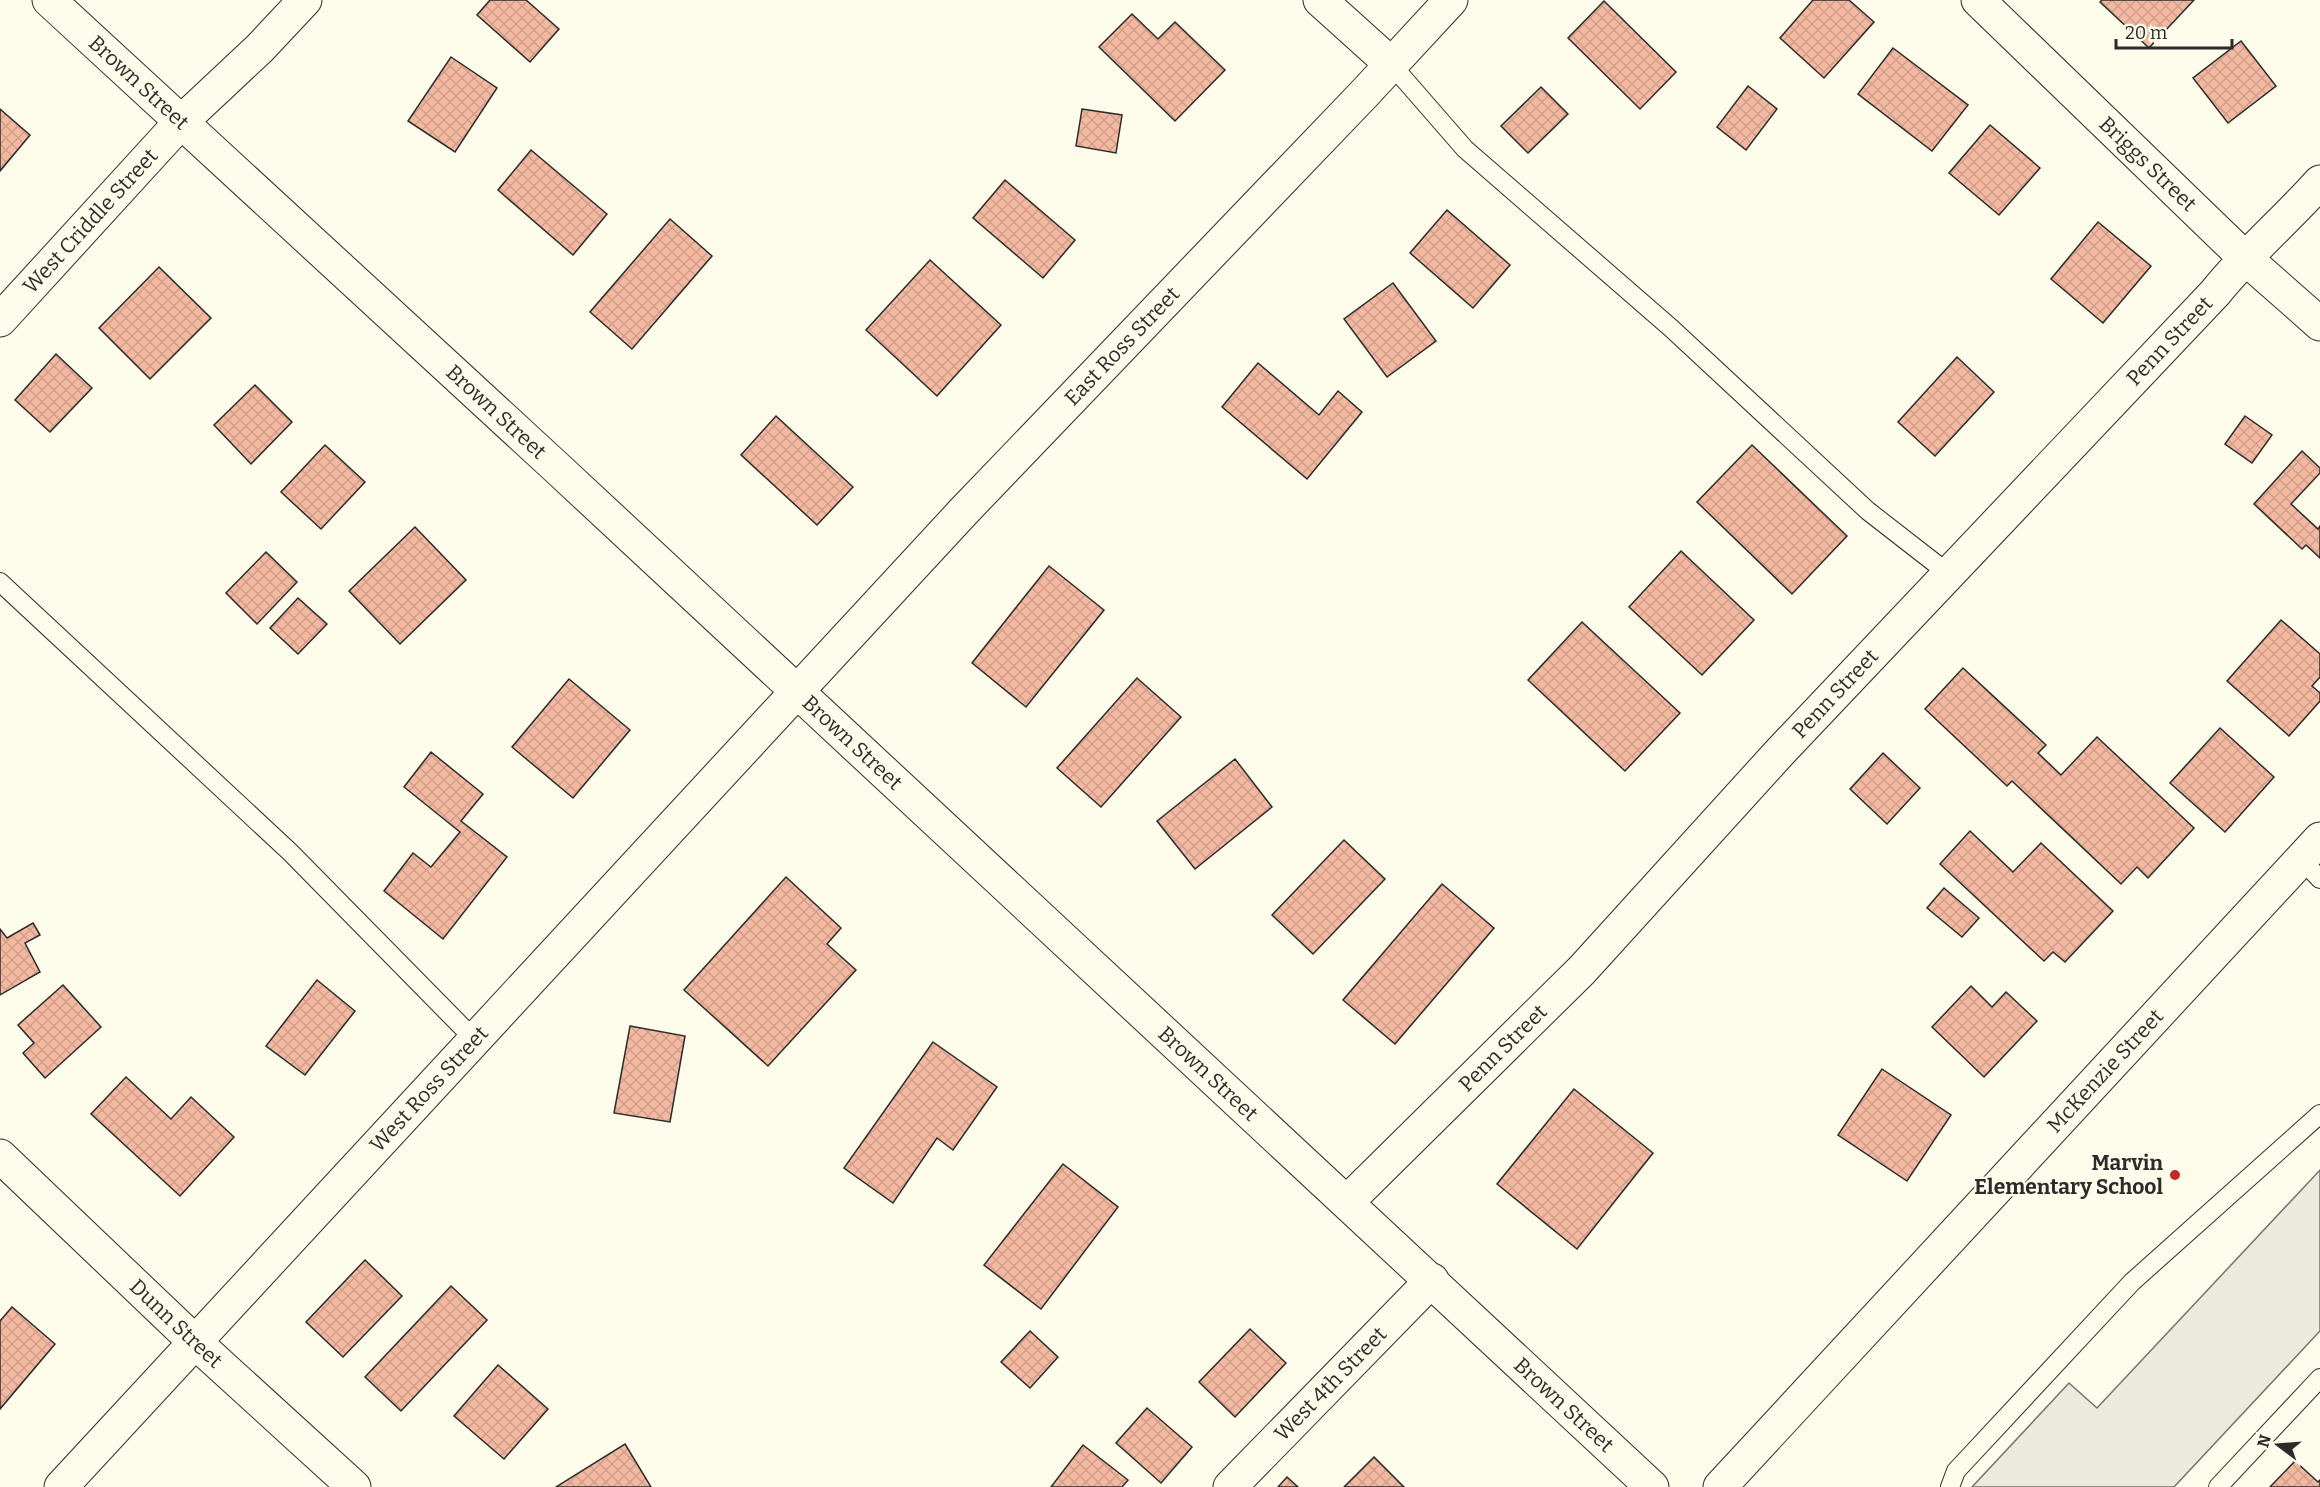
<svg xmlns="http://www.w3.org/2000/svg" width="2320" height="1487" font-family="Bitter,serif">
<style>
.parking{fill:#eceadb;stroke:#74746e;stroke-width:1.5}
.building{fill:url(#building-cross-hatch);stroke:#2b2b2b;stroke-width:1.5}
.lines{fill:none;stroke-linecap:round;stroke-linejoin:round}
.service-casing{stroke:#2b2b2b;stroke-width:20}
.minor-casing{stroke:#2b2b2b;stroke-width:35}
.tertiary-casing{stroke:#2b2b2b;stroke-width:35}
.secondary-casing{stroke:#2b2b2b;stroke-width:35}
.service{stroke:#fdfbea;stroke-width:18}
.minor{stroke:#fdfbea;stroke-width:33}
.tertiary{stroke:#fdfbea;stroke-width:33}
.secondary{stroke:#fdfbea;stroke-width:33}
.poi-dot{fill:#c62828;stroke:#fdfbea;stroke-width:2}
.labels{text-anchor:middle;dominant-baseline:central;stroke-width:4.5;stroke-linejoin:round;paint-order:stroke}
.street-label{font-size:21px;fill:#2b2b2b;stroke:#fdfbea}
.poi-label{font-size:21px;font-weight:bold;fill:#2b2b2b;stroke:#fdfbea;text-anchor:end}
</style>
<defs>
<pattern id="building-cross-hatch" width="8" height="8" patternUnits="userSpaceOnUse" patternTransform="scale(1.5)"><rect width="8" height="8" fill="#f2b8a0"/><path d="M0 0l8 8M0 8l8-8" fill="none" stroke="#d09e8a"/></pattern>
</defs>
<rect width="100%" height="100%" fill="#fdfbea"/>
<polygon class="parking" points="2320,1170 2320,1331 2174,1487 1972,1487 2069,1383 2097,1408"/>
<g class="building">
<polygon points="490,0 526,0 559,29 530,62 477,15"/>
<polygon points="1813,0 1849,0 1874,22 1824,78 1780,38"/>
<polygon points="2102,0 2194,0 2149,48 2100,2"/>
<polygon points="1604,1 1676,72 1640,109 1568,38"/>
<polygon points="1132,14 1158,39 1175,22 1225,70 1175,121 1099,47"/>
<polygon points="2241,41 2276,86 2228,123 2193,78"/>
<polygon points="1893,48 1968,105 1932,151 1858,94"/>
<polygon points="451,57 497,88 455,152 408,121"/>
<polygon points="1748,86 1777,109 1746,150 1717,127"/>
<polygon points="1541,87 1568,114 1528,153 1501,126"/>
<polygon points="0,109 30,135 0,171"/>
<polygon points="1082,109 1122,115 1116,153 1076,146"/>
<polygon points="1990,125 2040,168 1999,215 1949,173"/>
<polygon points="531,150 607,214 573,255 498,190"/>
<polygon points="1005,180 1075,240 1043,278 973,218"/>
<polygon points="1447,210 1510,265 1473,308 1410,253"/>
<polygon points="670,219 712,256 632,349 590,312"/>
<polygon points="2098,222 2151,266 2103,323 2051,279"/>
<polygon points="930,260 1001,325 937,396 866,330"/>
<polygon points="159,267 211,318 150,379 99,328"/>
<polygon points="1393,283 1436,341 1387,377 1344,319"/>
<polygon points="56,354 92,388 50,432 15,400"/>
<polygon points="1957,357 1994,392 1935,456 1898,422"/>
<polygon points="1258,363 1319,415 1338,391 1362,412 1307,479 1222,407"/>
<polygon points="255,385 292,422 251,464 214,425"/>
<polygon points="776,416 853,487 817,525 741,455"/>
<polygon points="2245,416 2272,435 2252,463 2225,444"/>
<polygon points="325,445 365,482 321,529 281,492"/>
<polygon points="1752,445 1847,536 1792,594 1697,502"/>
<polygon points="2302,451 2320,468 2320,473 2291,504 2318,529 2320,526 2320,558 2306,545 2302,549 2254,504"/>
<polygon points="415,527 466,580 400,644 349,591"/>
<polygon points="1681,551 1754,620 1702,675 1629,607"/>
<polygon points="266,552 297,582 257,624 226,593"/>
<polygon points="1049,566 1104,610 1026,707 972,663"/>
<polygon points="298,598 327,624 298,654 270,628"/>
<polygon points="2281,620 2320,654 2320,677 2312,686 2320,693 2320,701 2289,736 2227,681"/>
<polygon points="1582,622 1680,713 1625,771 1528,680"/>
<polygon points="1963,668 2046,745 2038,753 2061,775 2097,737 2194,828 2148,878 2137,867 2121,884 2012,781 2007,786 1925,709"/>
<polygon points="1137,678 1181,717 1101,807 1057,768"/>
<polygon points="569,679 630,730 573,798 512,747"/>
<polygon points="2220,728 2274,777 2225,832 2170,783"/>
<polygon points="431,752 483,794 461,821 507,857 443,939 384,891 413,853 431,867 460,832 404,787"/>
<polygon points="1883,753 1920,788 1887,824 1850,789"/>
<polygon points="1235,759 1272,807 1195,869 1157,821"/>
<polygon points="1970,831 2013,872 2041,843 2113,911 2065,962 2053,952 2044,961 1940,864"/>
<polygon points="1344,840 1385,879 1313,954 1272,915"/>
<polygon points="786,877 841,928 827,944 856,970 768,1066 684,990"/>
<polygon points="1442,884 1494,928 1395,1044 1343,1000"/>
<polygon points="1944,888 1979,918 1962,937 1927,908"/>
<polygon points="33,923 40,935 25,943 40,972 0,995 0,929 7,938"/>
<polygon points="317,980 355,1011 305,1075 266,1046"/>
<polygon points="63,985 101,1027 45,1078 23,1053 34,1043 18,1025"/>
<polygon points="1971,986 1992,1007 2006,992 2037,1021 1984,1077 1932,1027"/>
<polygon points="630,1026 685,1036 670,1122 614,1113"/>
<polygon points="933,1042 997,1087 953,1150 937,1138 893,1203 844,1168"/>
<polygon points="1882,1069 1951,1115 1907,1181 1838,1135"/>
<polygon points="126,1077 171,1119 191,1097 234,1137 180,1196 91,1114"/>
<polygon points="1574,1089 1653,1153 1577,1249 1497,1184"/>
<polygon points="1063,1164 1118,1207 1041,1309 984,1265"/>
<polygon points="365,1260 402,1296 343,1357 306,1322"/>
<polygon points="451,1286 487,1320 401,1411 365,1377"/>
<polygon points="12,1307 55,1344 0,1409 0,1321"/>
<polygon points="1250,1329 1286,1363 1235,1417 1199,1382"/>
<polygon points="1030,1331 1058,1357 1030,1388 1001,1362"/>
<polygon points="498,1365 548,1409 504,1459 454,1416"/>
<polygon points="1147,1408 1192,1447 1161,1483 1116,1443"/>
<polygon points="625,1444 651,1487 556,1487"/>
<polygon points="1083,1445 1128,1480 1122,1487 1051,1487"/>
<polygon points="1374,1457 1404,1487 1344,1487"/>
<polygon points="2295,1461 2318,1482 2320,1480 2320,1487 2270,1487"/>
<polygon points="1287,1477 1298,1487 1278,1487"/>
</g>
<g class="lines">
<defs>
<g id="service">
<polyline points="1391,64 1465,149 1671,328 1868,511 1949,574"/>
<polyline points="0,582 290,852 475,1040"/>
<polyline points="2301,859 2320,879"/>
<polyline points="1950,1487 1956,1471 2132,1282 2320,1114"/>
<polyline points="2218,1487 2320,1378"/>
</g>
<g id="minor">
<polyline points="1320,0 1391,64"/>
<path id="s1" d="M 1978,0 L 2244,257 L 2320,324"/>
<path id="s2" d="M 0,320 L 180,123 L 260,48 L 305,0"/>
<path id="s3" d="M 0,1156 L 195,1342 L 354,1487"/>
<path id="s4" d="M 1347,1202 L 1582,970 L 1780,752 L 2215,293 C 2247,253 2286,220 2320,182"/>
<path id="s5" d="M 1230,1487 L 1432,1280"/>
<path id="s6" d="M 1720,1487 L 2320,839"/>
</g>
<g id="tertiary">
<path id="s7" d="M 61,1487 L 963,512 L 1364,94 L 1451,0"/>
</g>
<g id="secondary">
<path id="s8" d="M 49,0 L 556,467 L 1652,1487"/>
</g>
</defs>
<use href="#service" class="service-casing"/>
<use href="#minor" class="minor-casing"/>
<use href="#tertiary" class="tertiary-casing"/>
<use href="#secondary" class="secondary-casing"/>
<use href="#service" class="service"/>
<use href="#minor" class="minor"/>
<use href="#tertiary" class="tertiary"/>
<use href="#secondary" class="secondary"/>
</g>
<circle class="poi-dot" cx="2175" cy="1175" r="6"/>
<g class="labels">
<g class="street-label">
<text stroke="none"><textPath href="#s8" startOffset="122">Brown Street</textPath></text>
<text stroke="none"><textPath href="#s1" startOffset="236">Briggs Street</textPath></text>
<text stroke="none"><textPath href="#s2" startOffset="134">West Criddle Street</textPath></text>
<text stroke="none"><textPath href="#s4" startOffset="1191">Penn Street</textPath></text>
<text stroke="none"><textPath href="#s7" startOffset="1558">East Ross Street</textPath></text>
<text stroke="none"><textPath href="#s8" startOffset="608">Brown Street</textPath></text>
<text stroke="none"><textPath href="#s4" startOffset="705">Penn Street</textPath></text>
<text stroke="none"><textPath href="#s8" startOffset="1094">Brown Street</textPath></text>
<text stroke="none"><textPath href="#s4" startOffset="219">Penn Street</textPath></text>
<text stroke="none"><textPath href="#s6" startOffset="567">McKenzie Street</textPath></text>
<text stroke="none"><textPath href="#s8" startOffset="1580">Brown Street</textPath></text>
<text stroke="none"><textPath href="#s7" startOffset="542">West Ross Street</textPath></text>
<text stroke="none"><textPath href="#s3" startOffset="243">Dunn Street</textPath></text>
<text stroke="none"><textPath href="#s5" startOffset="144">West 4th Street</textPath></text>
<text stroke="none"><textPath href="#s8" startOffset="2066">Brown Street</textPath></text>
</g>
<g class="poi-label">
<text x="2163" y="1163">Marvin<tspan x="2163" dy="24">Elementary School</tspan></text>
</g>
</g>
<g transform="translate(2278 1445) rotate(286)" stroke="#fdfbea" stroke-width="4.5" paint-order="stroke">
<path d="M0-4.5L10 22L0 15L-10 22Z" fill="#2b2b2b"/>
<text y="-9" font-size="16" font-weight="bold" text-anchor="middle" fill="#2b2b2b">N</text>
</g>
<path d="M2116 39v9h116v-9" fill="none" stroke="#2b2b2b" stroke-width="3"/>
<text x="2125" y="39" font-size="18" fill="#2b2b2b" stroke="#fdfbea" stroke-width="4.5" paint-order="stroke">20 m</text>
</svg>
